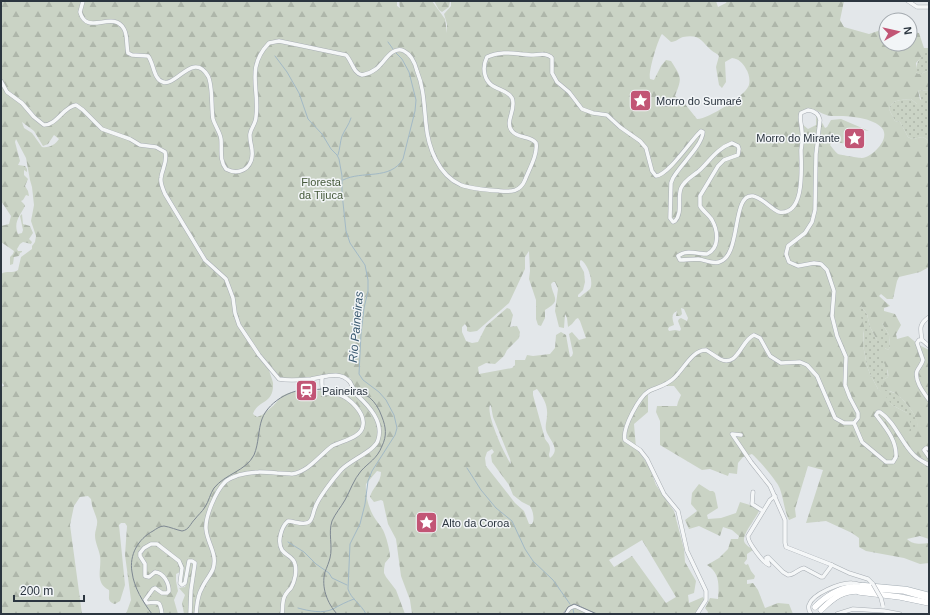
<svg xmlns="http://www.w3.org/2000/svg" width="930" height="615" font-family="Arial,sans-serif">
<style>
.grass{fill:url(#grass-dots)}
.forest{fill:url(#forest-firs);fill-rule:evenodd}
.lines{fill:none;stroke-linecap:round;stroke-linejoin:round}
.stream{stroke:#a2b9c6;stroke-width:1}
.minor-casing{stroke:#a8aeb4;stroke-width:4.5}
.major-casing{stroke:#a3adb4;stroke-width:5.5}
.highway-casing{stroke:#8c969f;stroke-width:6}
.minor{stroke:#f5f7f8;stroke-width:3.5}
.major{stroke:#fff;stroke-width:4.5}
.highway{stroke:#fff;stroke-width:5.5}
.tram{stroke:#7e8892;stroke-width:1}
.minor-bridge-casing{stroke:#a8aeb4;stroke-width:4.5;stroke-linecap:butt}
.minor-bridge{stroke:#f5f7f8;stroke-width:3.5}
.labels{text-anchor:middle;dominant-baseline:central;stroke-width:3;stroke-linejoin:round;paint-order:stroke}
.poi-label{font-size:11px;fill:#2c3640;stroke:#f2f5f7;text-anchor:start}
.park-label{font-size:11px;fill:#465a3b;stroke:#f2f5f7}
.water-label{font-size:12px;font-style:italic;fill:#3a5a70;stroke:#f2f5f7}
</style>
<defs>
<pattern id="grass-dots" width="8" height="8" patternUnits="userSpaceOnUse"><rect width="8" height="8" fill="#cad3c5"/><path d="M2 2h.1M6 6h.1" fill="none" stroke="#aeb6aa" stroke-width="1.8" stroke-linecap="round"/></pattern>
<pattern id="forest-firs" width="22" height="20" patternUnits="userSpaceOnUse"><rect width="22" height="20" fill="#cad3c5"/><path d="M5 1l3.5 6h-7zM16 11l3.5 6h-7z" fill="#aeb6aa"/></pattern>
</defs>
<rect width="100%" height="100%" fill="#e3e7ea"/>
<g class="grass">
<path d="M 924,48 L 929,48 L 929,70 L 921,74 L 918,74 L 916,72 C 916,58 923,59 924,48 Z"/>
<path d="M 918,90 L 929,91 L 929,141 L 923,137 L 912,139 L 908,137 L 900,122 L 895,121 L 889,109 C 892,99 902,100 911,99 L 917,104 L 921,99 Z"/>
<path d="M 861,306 L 867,314 L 870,327 L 877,340 L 880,323 L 882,323 L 889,335 L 890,347 L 888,350 L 885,348 L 888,377 L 883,380 C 885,383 887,389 889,391 C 892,393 895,392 898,395 C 905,402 929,426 912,434 L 909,432 L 907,413 L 892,405 L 878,389 L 870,374 L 867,366 L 863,345 L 864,333 L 858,312 Z"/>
</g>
<g class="forest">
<path d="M 1,1 L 397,1 L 397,6 L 400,8 L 399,1 L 432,1 L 445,19 L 447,33 L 447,24 L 444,14 L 451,6 L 451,1 L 716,1 L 718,7 L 726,3 L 727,1 L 844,1 L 840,20 L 844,27 L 869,34 L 881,30 L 886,32 L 886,44 L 910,44 L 910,32 L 919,33 L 924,48 L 924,54 L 916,63 L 916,72 L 918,74 L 921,74 L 929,70 L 929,91 L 918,90 L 921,104 L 917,104 L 911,99 C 902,100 892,99 889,109 L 895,121 L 900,122 L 908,137 L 912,139 L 923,137 L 929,141 L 929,267 L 920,272 L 899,277 L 897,281 L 893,299 L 887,299 L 881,294 L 879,296 L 890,306 L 884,308 L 884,311 L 895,314 L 901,325 L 896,334 L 897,339 L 908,336 L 919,345 L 929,350 L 929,539 L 920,536 L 907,539 C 913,545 921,544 929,543 L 929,563 L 920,564 L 904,558 L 866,551 L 859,547 L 859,538 L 852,533 L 826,521 L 806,523 L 823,470 L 808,466 L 795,509 L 796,517 L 789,520 C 784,510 784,500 780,489 C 778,482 758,459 752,454 L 743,457 L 738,463 L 737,474 L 729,473 L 728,476 L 710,469 L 702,470 L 660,445 L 660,421 L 656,412 L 657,406 L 677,406 L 678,402 L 681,395 L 674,386 L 664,386 L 648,394 L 648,412 L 634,424 L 636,448 L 649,466 L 656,485 L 674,511 L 684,549 L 685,562 L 696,581 L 694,593 L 688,595 L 689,603 L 703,597 L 705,602 L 698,614 L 412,614 L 410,600 L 401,576 L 396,539 L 388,524 L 383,501 L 381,500 L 374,502 L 370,497 C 372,488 381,483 381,472 L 377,471 L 366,484 C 365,496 369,510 376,520 C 378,523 381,526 383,530 C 386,536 390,550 390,557 L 385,563 L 384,569 L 384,573 L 386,577 L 396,590 L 405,614 L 184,614 L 182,603 L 185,595 L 179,588 L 185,587 L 186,584 L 182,583 L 180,572 L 176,574 L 176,581 L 178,591 L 174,600 L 178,614 L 126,614 L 131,600 L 125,555 L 127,526 L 125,523 L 121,523 L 119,525 L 125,585 L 120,601 L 115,604 C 106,601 110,597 109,590 C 94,582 102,569 100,556 C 99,549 95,543 95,535 C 95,530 98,525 97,520 C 95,512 92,509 91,499 L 88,496 L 80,497 L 74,506 L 70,525 L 82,614 L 1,614 L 1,385 L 3,387 L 4,385 L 1,382 L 1,274 C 7,270 12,274 18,270 L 21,257 L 32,249 L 32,246 L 35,242 L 36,236 L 31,221 L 34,205 L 32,187 L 30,180 L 26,158 L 16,139 L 15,142 L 20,161 L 18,165 L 25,166 L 27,169 L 27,172 L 24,170 L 24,175 L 28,179 L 25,186 L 28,191 L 29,196 L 26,195 L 23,200 L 21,201 L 24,204 L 25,206 C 20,216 13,222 18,234 L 22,233 L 23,230 L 20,216 L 22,214 L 23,224 L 30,226 L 33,233 L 29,239 L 32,242 L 31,244 L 23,242 L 20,244 L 17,249 L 18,251 L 22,251 L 22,252 L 20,253 L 19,256 L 14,257 L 13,264 L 10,265 L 10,257 L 13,254 L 14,251 L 1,242 L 1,226 L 9,224 L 11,216 L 1,201 ZM 662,34 L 671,42 C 676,42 679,38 683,37 C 700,34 701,41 711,50 C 714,53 717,53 719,56 L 716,67 L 719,85 L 722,88 L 726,82 L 725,62 L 732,58 C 739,59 743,63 746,69 C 749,73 751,82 748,87 C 744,96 707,120 697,119 L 685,104 L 675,96 C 682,78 682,78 671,61 L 666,60 L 661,66 L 654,80 L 650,79 C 648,72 658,39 662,34 ZM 808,109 C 816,108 822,115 831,116 C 845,116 869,116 881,127 C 892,137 873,157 862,158 C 859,158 841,155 838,154 C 835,152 832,147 830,145 L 832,142 L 850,144 C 852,140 851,137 853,134 C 856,127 865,131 869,131 L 841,119 L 831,120 L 827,127 L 825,128 L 818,115 L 816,115 L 816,125 L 808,129 L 802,124 L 799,115 ZM 22,122 L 34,131 L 43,146 L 48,144 L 54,135 L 59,139 C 55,145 49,148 42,147 L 32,133 L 24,128 ZM 529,251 L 530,271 L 529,279 L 536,300 L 536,319 L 538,325 L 541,326 L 545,318 L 545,310 C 562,300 553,298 551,284 L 553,282 L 555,282 L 558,289 L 555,311 L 559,327 L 564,328 L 565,314 L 567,318 L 568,327 L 572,324 L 576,319 L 578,318 L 580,321 L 586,338 L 579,340 L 572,332 L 569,334 L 573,353 L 572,356 L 570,357 L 566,335 L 561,332 L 556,335 L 555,348 L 550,354 L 533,356 L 527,355 L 525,360 L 515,360 L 515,365 L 512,368 L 479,374 L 478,367 L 486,363 L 495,364 L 504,356 L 507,350 L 519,338 L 520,332 L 517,326 L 510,327 L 513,315 L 510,309 L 507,308 L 486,326 L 478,342 L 472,343 L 466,341 L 462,332 L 462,327 L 465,324 L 467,327 L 467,331 L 470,332 L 477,331 L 509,303 L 525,269 L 525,257 ZM 581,260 C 588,264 594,282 590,289 C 587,292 583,294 580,297 L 578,297 L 578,295 L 583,290 L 585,282 L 584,272 L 580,265 L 580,261 ZM 861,306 L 867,314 L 870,327 L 877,340 L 879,339 L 881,334 L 880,323 L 882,323 L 889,335 L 890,347 L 888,350 L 883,347 L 880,348 C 879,360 890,367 888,377 L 883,380 C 882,383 882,386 884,389 C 887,391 893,391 896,394 C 904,399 928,426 912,433 L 909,432 L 911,424 L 907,413 L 892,405 L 884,394 L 878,389 L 870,374 L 867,366 L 863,345 L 864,326 L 859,312 ZM 681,308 L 684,309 L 688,318 L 687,321 L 681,318 L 679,319 L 678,321 L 681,329 L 680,331 L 675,330 L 669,331 L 668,329 L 669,327 L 674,325 C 673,320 670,314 677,311 L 676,316 L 680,316 L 682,314 ZM 269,370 C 274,373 279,377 283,378 C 306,384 328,374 350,378 L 356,391 L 329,390 L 292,392 L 286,394 L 282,396 L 273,406 L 262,415 L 257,417 L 253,414 C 258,399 274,405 273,383 C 272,378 270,374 269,370 ZM 537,389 C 543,397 548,405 547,415 C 547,421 545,424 546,430 C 548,439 562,449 550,458 C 548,454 550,453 550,449 C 550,444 547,442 545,439 L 533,395 L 533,391 ZM 490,405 L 491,406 L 493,417 L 510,459 L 511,464 C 505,456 486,415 490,405 ZM 492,449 L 494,452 L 491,455 L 492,462 L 509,485 L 513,495 L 522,502 L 530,506 C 533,511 535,519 532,524 L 529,524 L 524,511 L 515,503 L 486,466 L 485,458 L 487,452 ZM 642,540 L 676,597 L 666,603 L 632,556 L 614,567 L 609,560 Z"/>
<polygon points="434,1 450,1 449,7 442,12 439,10"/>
<path d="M 699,484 L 710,491 L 713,491 L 715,493 L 718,508 L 707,515 L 708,519 L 721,518 L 736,513 L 740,502 L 750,505 L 752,504 L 760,509 C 757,517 743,533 744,541 C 745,545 750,547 753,550 L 747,554 L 747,559 L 744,563 L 746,565 L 748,564 L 751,571 L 755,576 L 754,579 L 747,580 L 747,584 L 753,583 L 758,590 L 765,608 L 778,603 L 789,604 L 793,614 L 707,614 L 708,612 L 705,608 L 710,598 L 718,599 C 719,585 720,573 707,565 L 719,558 L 728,549 L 731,539 L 738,539 L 739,536 L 732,530 L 723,527 L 720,536 L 699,526 L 689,529 L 685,520 L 697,511 L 691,504 L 692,493 Z"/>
</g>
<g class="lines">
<g class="stream">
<polyline points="388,42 393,49"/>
<path d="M 275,56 L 287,72 L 299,93 L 308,119 L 322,134 L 331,149 L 337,155 L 339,159 L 342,176 L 342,193 L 346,231 L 350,243 L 365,265 L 368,280 L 368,291 L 364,308 L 361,334 L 359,374 L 363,380 L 379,392 L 386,400 L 394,415 L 397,428 L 395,435 L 372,471 L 368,481 L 365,504 L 360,524 L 350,544 L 348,589 C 351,599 361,604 366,614"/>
<path d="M 338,155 C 340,149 340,142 342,136 C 345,129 349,125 351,118"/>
<path d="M 343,180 C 362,170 390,181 403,159 L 415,111 L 416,100 L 409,72 L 402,59 L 395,52"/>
<polyline points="467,468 481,490 496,508 512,521 525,549 533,561 553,580 570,604"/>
<polyline points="288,542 304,552 316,564 329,573 332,578 347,585"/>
<path d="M 298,608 C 309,611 323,614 333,609 C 340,605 346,602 354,599"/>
<polyline points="573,609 574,614"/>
</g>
<defs>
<g id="minor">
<path d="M 83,1 L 80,12 C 87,37 113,9 124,29 C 128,36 126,45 128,53 L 132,55 L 148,56 C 154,63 153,79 163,82 C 176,87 193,51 208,76 C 213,85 211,108 213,119 C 215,126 220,132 221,139 C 222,150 219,160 226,169 C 235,174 247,172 251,161 C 255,151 249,143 250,134 C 251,128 256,123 256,117 C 260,89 245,68 269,43 L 279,41 L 346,55 C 352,61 353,73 362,75 C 367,74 372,72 376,69 C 384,63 392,45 404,51 C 412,55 415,63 417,71 C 424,88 424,106 426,124 C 428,147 438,175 461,185 C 472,189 487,190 500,191 C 511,192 520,192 525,180 C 529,169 538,155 536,143 C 530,135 518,139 512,131 C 504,122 517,109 512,98 C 506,87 489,91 485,75 C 483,68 484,63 487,57 C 502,50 515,54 531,55 C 538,55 547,52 552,58 L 552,73 L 557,82 L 569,92 L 582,109 L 593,113 L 607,115 L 620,127 L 640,141 L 646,148 L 652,171 L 656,176 C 668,175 690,142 699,133 L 701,131 L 703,132 C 702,146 680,165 673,178 L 671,183 L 670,218 L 673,222 L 675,221 C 683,213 677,198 681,188 C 685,179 695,175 701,169 C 711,159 718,148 732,143 L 738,146 L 739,149 L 738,155 L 724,160 L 718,166 L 700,196 L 700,206 C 703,211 709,215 712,220 C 718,231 720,248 707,254 C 698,254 687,249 678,256 L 680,260 C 686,260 692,259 698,259 C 705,260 712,264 719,262 C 742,256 731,193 753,196 C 763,198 771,209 779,212 C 806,216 801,165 801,150 C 802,144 803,138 802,132 C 802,126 799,119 801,113 L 808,110 C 815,111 819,114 820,120 L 816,154 L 815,210 L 812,222 L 805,233 L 788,246 L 786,254 L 789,262 L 798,266 L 814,263 L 821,264 L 827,270 L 834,291 L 832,316 L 837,336 L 846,357 L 845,385 L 850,398 L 858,413 L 858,418 L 854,423 L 862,442 L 886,462 L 893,462 L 896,457 C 897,440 885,427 876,415 L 878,412 L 880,412 C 895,422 901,442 913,454 C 917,459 924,462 929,465"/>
<polyline points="908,1 917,7 929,7"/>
<path d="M 1,81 L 7,92 L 22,103 L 34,117 L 44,125 C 57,125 63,107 76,105 L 83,110 L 102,129 L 130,139 L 140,145 L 156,147 L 165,152 C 168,161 162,169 161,178 C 160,183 163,189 165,194 L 205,260 L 226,279 L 233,298 L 235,313 L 239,325 L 259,355 L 279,379 C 289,381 300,380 311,379 C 325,377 340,370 350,382"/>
<path d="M 922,340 C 920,328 919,324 929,317"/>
<path d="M 929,346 L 922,340 L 919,340 L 917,343 L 923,360 C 922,364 919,367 917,371 C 914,381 924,393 929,400"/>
<polyline points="741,435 732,434 751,462 770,486 785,520 785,543 786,547 832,565 849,573 868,579 873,584"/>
<polyline points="929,449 926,448 924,450 929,457"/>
<polyline points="753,492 752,504 763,511"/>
<path d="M 775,496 L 770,500 L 748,536 C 747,541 763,563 769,565 L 766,558 L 768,557 L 783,572 L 788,575 C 794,575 798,569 804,568 L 821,577 L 823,577 L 832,565"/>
<path d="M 162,614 C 160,600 159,602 147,603 L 145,600 L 153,589 L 155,588 L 162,593 L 167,593 L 169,591 C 169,583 164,573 155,572 L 149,577 L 145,576 L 145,564 L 140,556 L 140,553 L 144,548 L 151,544 L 157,544 L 179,561 L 182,568 L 180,583 L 182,585 L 185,583 L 189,561 L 192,561 L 195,563 L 191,590 L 190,614"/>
<path d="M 196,614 C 197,605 197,596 202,588 C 205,581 210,576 213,569 C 218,554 207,543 206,529 C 205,516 216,491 225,482 C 229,478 234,477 239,475 C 252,471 264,472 277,473 C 282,473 288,474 292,474 C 308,472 320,455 332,446 C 341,441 362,438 363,425 C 365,413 350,398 338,394 C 334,392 327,395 324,392 C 321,389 322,381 322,377"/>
<path d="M 282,614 C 283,609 282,603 284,598 C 285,594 288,591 291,588 C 295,581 297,571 295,564 C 293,556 286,556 282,550 C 277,542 281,527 288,521 C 294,521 303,526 309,522 C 313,519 313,512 315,508 C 318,498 334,478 341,470 C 350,460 375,451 378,440 C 384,422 369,406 357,395"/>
<polyline points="565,614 570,608 575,606 592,614"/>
<path d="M 697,614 L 706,600 L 706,591 L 687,551 L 678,511 L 664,494 L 647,459 L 640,450 L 625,440 C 622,428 639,397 649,391 C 658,387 667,385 674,378 C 684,369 692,350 706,350 C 711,353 715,356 720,359 C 738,368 741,340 754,335 L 760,338 L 770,356 L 781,363 L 800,362 L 807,365 L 817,376 L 835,418 L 844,423 L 854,423"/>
<path d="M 811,614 C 809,611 808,608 809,605 C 812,594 841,582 852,583 C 855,583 858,584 861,585"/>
<polyline points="837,614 853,609 884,611 900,614"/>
</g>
<polyline id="major" points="862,585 906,589 929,595"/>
<g id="highway">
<polyline points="859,592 900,597 929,603"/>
<path d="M 815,607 C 825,597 837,589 851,587 L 904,591 L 929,598"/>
<path d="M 821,610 C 834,597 843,590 862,591"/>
</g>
</defs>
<use href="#minor" class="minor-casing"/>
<use href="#major" class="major-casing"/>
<use href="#highway" class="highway-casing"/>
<use href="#minor" class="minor"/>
<use href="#major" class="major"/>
<use href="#highway" class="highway"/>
<g class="tram">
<path d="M 310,390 C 339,388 370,382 382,417 C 386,427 387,436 382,446 C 377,459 369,462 361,471 C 354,479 350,491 345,500 C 341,507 335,514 332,521 C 328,533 333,546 330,558 C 329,562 327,567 325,572 C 321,587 327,603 337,614"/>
<path d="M 152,614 C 143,602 134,588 132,572 C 129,555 138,539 153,531 C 156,529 160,526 164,526 C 170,527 177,530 182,531 C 189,530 190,524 195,519 C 198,515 202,512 205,507 C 209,501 210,494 214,488 C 225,474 246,471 254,455 C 259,443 258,430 262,419 C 269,400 296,386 315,390"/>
<polyline points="564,614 568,607 574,604 597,614"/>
</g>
<defs>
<g id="minor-bridge">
<polyline points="350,382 357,395"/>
<polyline points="873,584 881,598 883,606"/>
</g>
</defs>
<use href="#minor-bridge" class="minor-bridge-casing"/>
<use href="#minor-bridge" class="minor-bridge"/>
</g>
<defs>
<symbol id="sight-square" viewBox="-11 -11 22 22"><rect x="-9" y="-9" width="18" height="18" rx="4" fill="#c25575" stroke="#f2f5f7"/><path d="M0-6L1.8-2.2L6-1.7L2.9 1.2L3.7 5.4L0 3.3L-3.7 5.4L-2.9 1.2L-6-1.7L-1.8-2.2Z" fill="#fff"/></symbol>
<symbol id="station-square" viewBox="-11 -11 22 22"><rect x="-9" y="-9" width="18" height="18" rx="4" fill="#c25575" stroke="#f2f5f7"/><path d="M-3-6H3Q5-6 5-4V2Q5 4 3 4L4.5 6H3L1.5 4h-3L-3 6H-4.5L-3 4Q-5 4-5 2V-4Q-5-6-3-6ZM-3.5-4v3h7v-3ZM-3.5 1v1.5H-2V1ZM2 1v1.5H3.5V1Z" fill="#fff"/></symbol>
</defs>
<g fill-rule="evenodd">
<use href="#sight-square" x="628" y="88" width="25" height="25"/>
<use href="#sight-square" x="842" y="126" width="25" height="25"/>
<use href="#station-square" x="294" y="378" width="25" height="25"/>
<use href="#sight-square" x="414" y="510" width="25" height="25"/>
</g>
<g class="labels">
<g class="poi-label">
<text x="656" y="101">Morro do Sumaré</text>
<text x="840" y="138" text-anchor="end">Morro do Mirante</text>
<text x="322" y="391">Paineiras</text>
<text x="442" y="523">Alto da Coroa</text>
</g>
<g class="park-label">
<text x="321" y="182">Floresta<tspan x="321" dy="13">da Tijuca</tspan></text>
</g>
<g class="water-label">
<text transform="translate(356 327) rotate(-85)">Rio Paineiras</text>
</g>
</g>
<rect width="930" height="615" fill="none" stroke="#2c3640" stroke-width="4"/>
<g transform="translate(898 32) rotate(82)"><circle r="19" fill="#f2f5f7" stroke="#a3a9ae"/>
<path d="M0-3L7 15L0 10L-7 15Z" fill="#c25575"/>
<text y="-6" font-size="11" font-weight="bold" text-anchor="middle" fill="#2c3640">N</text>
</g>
<path d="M14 595v6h70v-6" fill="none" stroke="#2c3640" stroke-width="2"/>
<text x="20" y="595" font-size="12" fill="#2c3640" stroke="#f2f5f7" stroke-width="3" paint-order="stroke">200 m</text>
</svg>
